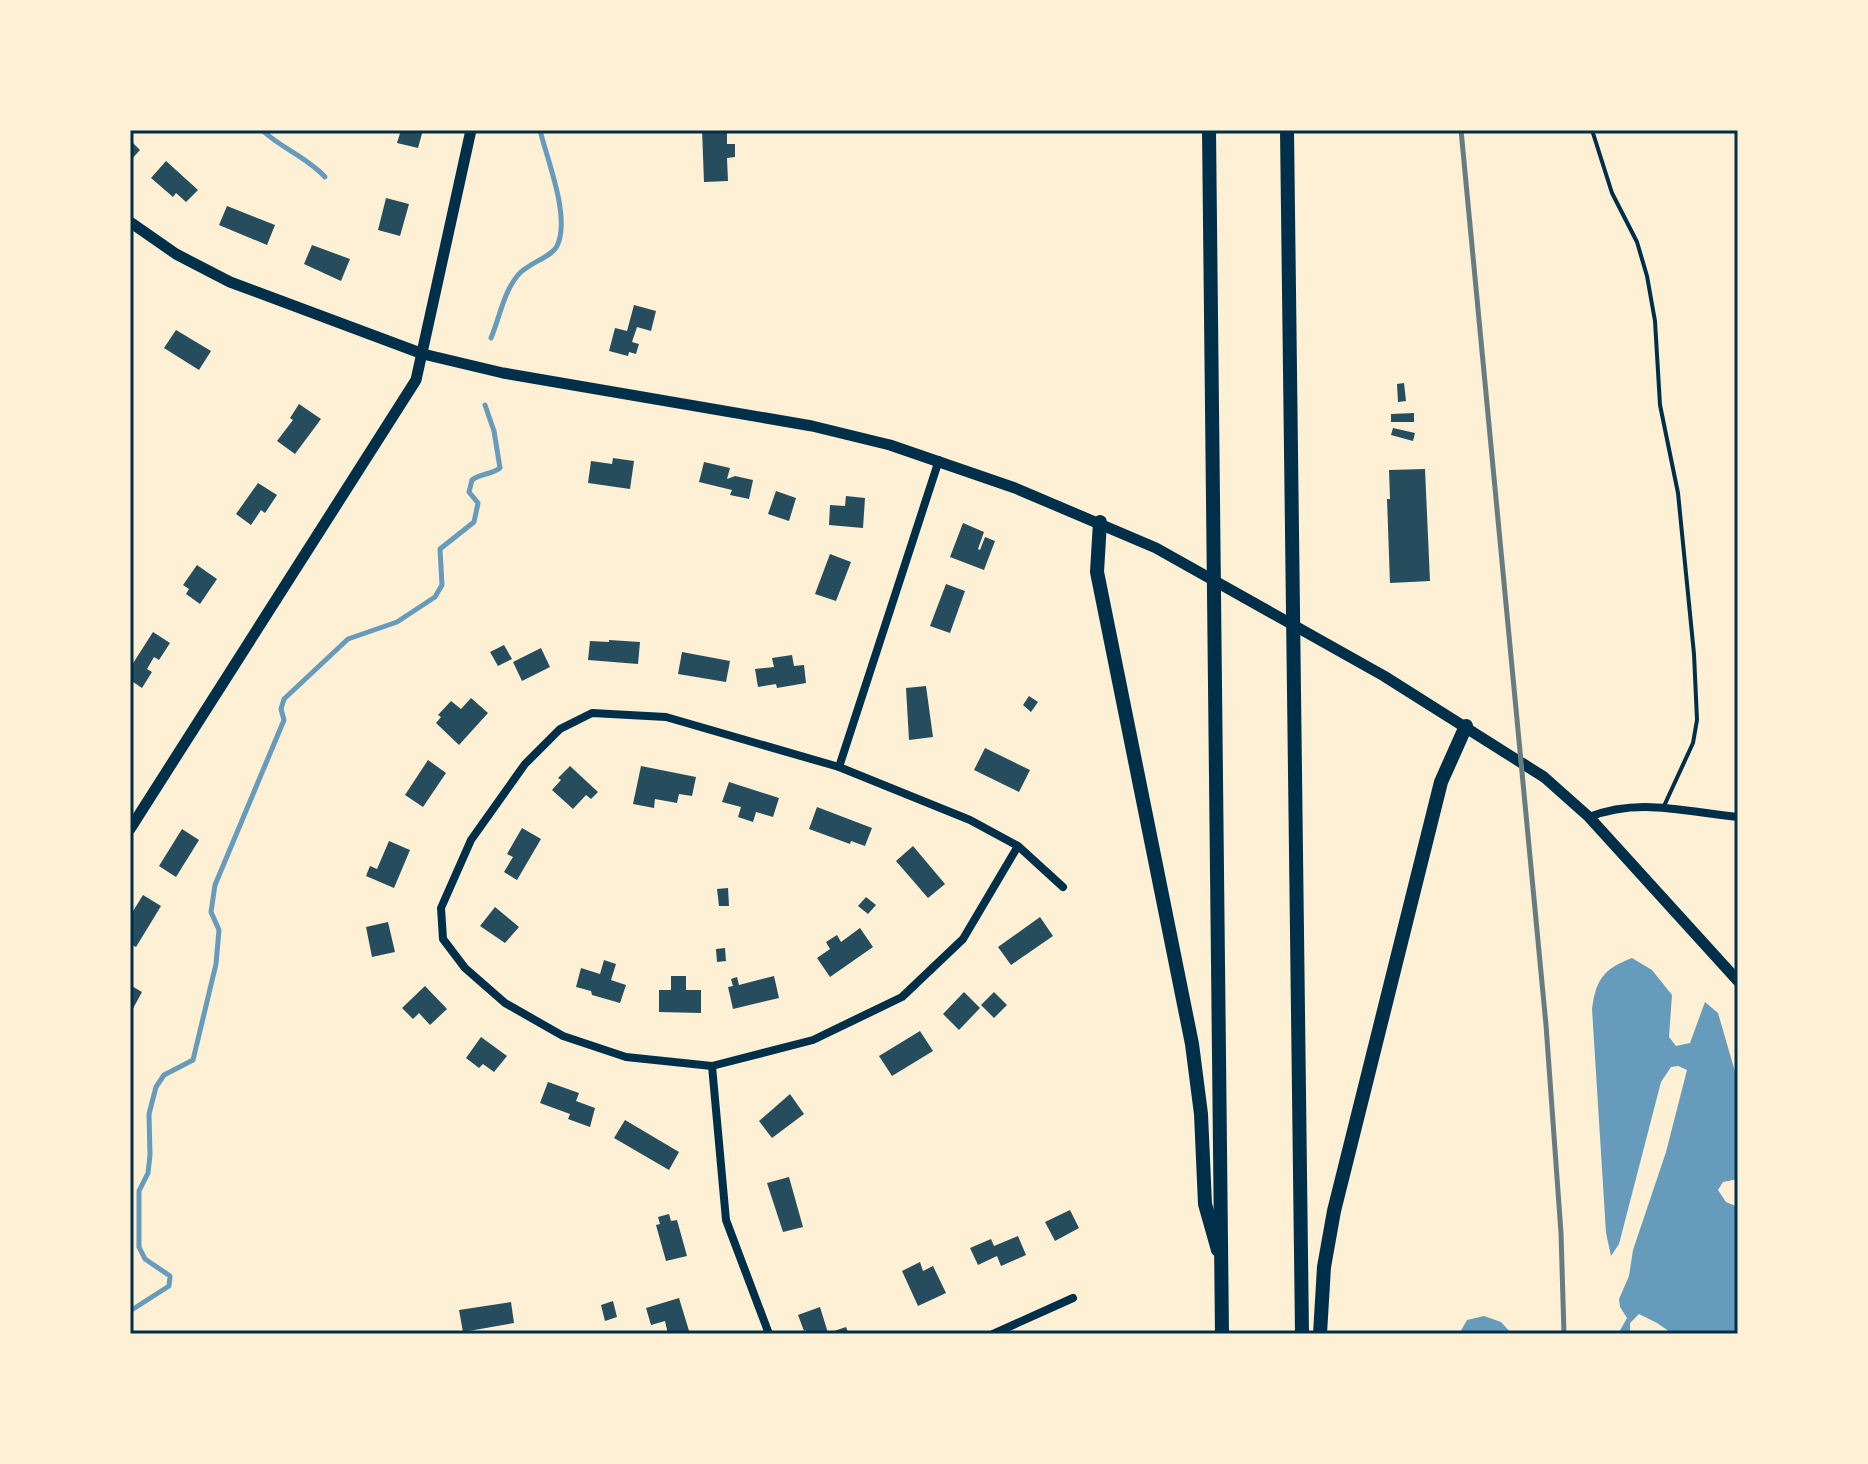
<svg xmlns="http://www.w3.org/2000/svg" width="1868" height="1464" font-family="'Fira Sans Condensed',sans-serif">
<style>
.water{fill:#669bbc}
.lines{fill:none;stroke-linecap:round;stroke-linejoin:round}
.stream{stroke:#669bbc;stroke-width:5}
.building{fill:#264d5e}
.service{stroke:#003049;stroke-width:4}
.minor{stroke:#003049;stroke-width:8}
.secondary{stroke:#003049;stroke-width:11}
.motorway{stroke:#003049;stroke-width:14}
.rail{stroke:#657d81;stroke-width:5}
.neatline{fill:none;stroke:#003049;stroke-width:3}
</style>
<rect width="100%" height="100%" fill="#fdf0d5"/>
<g class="water">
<path d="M 1632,958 L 1652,970 L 1672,995 L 1669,1037 L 1676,1046 L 1690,1043 L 1705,1002 L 1718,1013 L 1738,1082 L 1738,1179 L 1723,1182 L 1718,1190 L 1726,1202 L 1738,1207 L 1738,1334 L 1673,1334 L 1657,1323 L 1639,1314 L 1630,1323 L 1630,1334 L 1618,1334 L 1627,1318 L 1620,1307 L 1619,1299 L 1629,1276 L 1633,1250 L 1666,1152 L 1687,1070 L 1678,1066 L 1671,1067 L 1661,1082 L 1619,1244 L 1611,1256 L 1606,1233 L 1592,1009 C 1596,980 1603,969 1632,958 Z"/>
<polygon points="1484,1316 1501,1322 1512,1334 1459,1334 1467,1320"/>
</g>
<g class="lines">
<g class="stream">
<path d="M 262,130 C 282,149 307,157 325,177"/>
<path d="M 491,338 C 500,317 503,293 518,275 C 528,263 552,257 557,246 C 571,217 547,160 540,130"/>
<path d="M 130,1311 L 169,1286 L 170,1276 L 145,1259 L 139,1247 L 139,1191 L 148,1173 L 150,1155 L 149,1114 L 156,1087 L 164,1075 L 193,1060 L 216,964 L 219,930 L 211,912 L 215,885 L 284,720 L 281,709 L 284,699 L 348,639 L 397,622 L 435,597 L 442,585 L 440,549 L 474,522 L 478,503 L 469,492 L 472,480 C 481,473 491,475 500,468 L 494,431 L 485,405"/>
</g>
</g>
<g class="building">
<polygon points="401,130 423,130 418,148 397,143"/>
<polygon points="702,130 727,130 727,144 735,144 735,157 727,158 728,181 704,182"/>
<polygon points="130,140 140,150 130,161"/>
<polygon points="166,161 198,190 186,202 176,193 173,197 151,178"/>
<polygon points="386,198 409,204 400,236 378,230"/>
<polygon points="227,206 275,225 267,245 219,225"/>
<polygon points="312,245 350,259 341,281 304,264"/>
<polygon points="634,305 656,311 651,331 637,327 632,342 639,344 636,354 629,352 628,356 609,351 615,328 627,331"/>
<polygon points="176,330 211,351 199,370 164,348"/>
<polygon points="1404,383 1406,401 1398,402 1397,384"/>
<polygon points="299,404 321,419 295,454 277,441 293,420 290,418"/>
<polygon points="1414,413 1414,422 1391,422 1391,414"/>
<polygon points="1393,428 1415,433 1413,441 1391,435"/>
<polygon points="613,458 634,461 630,489 588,483 591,461 612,464"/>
<polygon points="704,462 730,468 727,479 735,476 753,480 749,499 730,495 732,490 699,482"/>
<polygon points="1425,469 1430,581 1390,583 1387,499 1390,499 1389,470"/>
<polygon points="258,483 277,495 265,513 261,510 251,525 236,514"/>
<polygon points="776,491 796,498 789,521 768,514"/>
<polygon points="846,496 865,498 863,528 829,525 830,505 845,506"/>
<polygon points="963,523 984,532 978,549 980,550 985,537 995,541 984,570 950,557"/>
<polygon points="830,554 851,562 836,601 815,594"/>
<polygon points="197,565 217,579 200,604 186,594 189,589 183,585"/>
<polygon points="946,584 965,591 950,633 930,626"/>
<polygon points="153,632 170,643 159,660 154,657 147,669 152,672 142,688 130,680 130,668"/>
<polygon points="609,640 640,642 638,664 588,660 590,641 609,642"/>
<polygon points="504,645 512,659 498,666 490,652"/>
<polygon points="541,648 550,667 522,681 513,662"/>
<polygon points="682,652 730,661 726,682 678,674"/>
<polygon points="792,655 794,666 804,665 806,683 777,688 776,684 758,687 755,669 774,667 772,658"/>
<polygon points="926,686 933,737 909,740 906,688"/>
<polygon points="1029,696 1038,702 1031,712 1023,705"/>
<polygon points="471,698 488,713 459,745 436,723 441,717 438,715 451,701 461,709"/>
<polygon points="985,748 1030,770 1019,792 974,770"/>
<polygon points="428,760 446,773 423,807 405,795"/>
<polygon points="570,766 598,792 591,799 586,795 573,809 552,790 561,780 558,778"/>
<polygon points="641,766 696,777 692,796 679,794 677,803 655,799 654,808 633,804"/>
<polygon points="729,782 779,798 773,817 756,812 753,822 738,817 741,807 722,802"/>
<polygon points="817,807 872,828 865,846 851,841 850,844 809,829"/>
<polygon points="522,828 541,839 517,880 504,872 513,857 507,854"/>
<polygon points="182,829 199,840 176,877 159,866"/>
<polygon points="389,841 410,850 394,888 366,876 370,866 377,869"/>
<polygon points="913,846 945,884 928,898 896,861"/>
<polygon points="728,888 729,906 719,906 717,889"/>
<polygon points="143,895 161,906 136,947 130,944 130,916"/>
<polygon points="866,897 876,905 868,914 858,906"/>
<polygon points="495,907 519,927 505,943 480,926"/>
<polygon points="1040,917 1053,936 1011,965 998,947"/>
<polygon points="388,922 395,952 372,957 366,927"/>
<polygon points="860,928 873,947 830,977 817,958 830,949 826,942 837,935 841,942"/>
<polygon points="725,948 726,961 717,962 716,949"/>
<polygon points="604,960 616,964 611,980 626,985 620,1003 592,995 591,991 576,987 581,968 600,974"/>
<polygon points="671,976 686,976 686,990 701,990 701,1013 659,1012 659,990 671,990"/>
<polygon points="774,976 779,998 733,1009 728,987 733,986 731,979 737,977 739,985"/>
<polygon points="130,985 142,992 130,1014"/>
<polygon points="425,986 447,1009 430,1025 419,1013 413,1019 402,1008"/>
<polygon points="964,992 980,1008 959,1030 943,1014"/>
<polygon points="994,992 1007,1005 994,1018 981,1005"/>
<polygon points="920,1031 933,1051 892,1076 879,1056"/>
<polygon points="481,1037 507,1056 494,1072 483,1064 479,1068 466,1058"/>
<polygon points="548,1082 579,1093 576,1101 595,1108 590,1127 568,1119 570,1114 540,1103"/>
<polygon points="790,1094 804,1114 772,1138 759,1121"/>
<polygon points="625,1120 679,1152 669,1170 614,1138"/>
<polygon points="789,1177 803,1227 783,1232 767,1183"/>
<polygon points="1070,1210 1079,1228 1055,1241 1045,1222"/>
<polygon points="669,1214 671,1221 677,1220 687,1256 666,1261 656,1225 660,1224 658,1217"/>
<polygon points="1018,1236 1026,1255 1001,1266 997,1256 978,1265 970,1248 991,1239 994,1246"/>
<polygon points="920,1262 923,1271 933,1266 946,1293 918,1306 902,1271"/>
<polygon points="679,1298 690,1334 668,1334 665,1321 651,1325 646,1308"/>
<polygon points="613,1301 617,1317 605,1321 601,1305"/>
<polygon points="511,1302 514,1323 463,1332 459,1310"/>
<polygon points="820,1307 828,1333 846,1327 849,1334 807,1334 806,1330 804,1331 798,1315"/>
</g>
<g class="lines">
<polyline class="service" points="1592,130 1612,193 1637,242 1647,276 1655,321 1660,405 1678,493 1694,654 1697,720 1693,743 1664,806"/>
<g class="minor">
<polyline points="839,767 939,460"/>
<path d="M 1589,817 C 1639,797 1686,812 1738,817"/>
<polyline points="1018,846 963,939 902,997 813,1040 712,1066 626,1057 563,1036 505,1003 465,968 443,939 441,908 471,840 525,764 560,729 592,713 666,717 839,767 970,820 1018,846 1063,887"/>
<polyline points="712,1066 726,1220 769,1334"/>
<polyline points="993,1334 1073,1298"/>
</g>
<g class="secondary">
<polyline points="130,222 176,254 230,282 423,354 503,373 812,426 890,445 1015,488 1156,548 1384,676 1544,777 1589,817 1738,981"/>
<polyline points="130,829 416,380 471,130"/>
</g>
<g class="motorway">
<polyline points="1209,130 1222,1334"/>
<polyline points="1287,130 1302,1334"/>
<polyline points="1100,522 1097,572 1192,1044 1201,1114 1205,1204 1218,1250"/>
<polyline points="1320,1334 1324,1267 1334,1211 1441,782 1466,726"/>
</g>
<polyline class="rail" points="1461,130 1546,1025 1561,1233 1564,1334"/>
</g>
<rect width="1868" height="1464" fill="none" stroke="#fdf0d5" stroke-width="264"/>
<rect x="132" y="132" width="1604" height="1200" class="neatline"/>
</svg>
